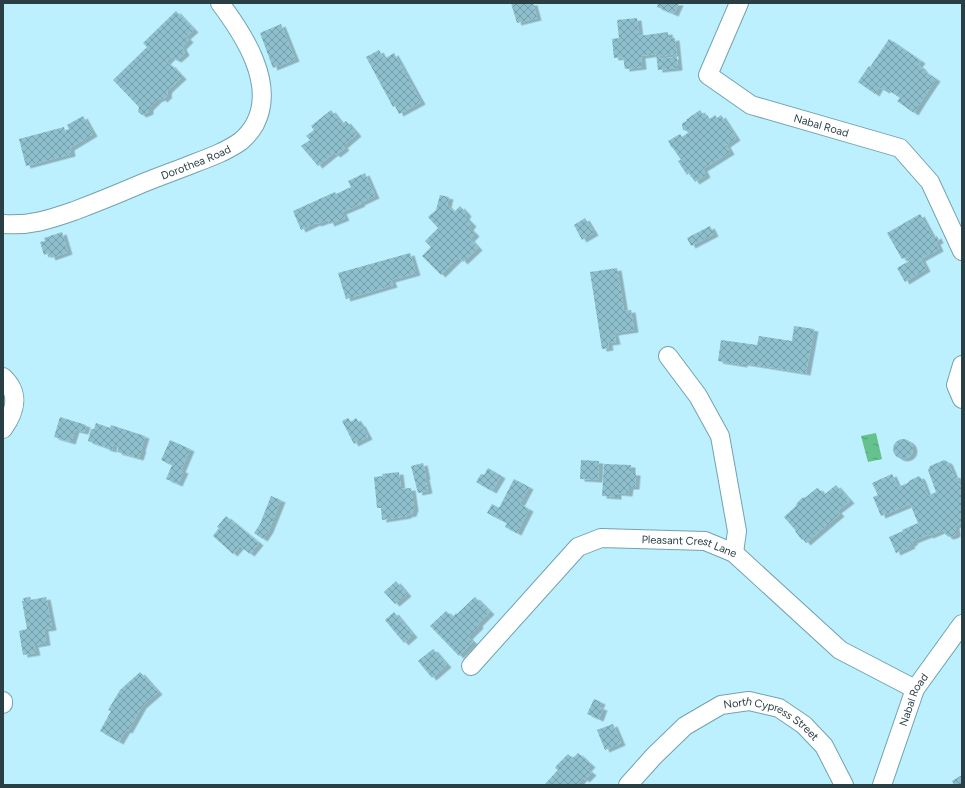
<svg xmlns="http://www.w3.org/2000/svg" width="965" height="788" font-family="Figtree,sans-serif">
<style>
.water{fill:url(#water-ripples)}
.building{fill:url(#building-cross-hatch);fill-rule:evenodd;filter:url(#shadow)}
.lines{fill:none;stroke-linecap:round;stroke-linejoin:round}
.minor-casing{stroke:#71a2af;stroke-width:20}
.minor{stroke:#fff;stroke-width:18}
.labels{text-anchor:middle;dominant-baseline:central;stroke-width:3;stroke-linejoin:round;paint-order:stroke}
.street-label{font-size:11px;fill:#2a3f44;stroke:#bdf0fe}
</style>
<defs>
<pattern id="water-ripples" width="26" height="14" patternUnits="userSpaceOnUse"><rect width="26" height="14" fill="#64c38c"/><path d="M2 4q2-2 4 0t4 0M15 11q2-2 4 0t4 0" fill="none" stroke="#53a074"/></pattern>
<pattern id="building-cross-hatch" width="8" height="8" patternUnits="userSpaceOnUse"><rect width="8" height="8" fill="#8dbfcd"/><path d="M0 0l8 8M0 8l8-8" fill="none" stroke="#739da8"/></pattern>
<filter id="shadow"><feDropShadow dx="4.5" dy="2.5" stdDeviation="0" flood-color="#0004"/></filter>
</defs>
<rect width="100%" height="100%" fill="#bdf0fe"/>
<polygon class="water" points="876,433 882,459 868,462 861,436"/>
<g class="building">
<polygon points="511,3 533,3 537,18 517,23"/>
<polygon points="658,3 679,3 674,14 657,7"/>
<polygon points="176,11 194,30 186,37 189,40 182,47 185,53 177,60 171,57 166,62 170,65 171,65 182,77 168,90 167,94 168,95 163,100 161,98 157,100 149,108 149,112 142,115 138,112 139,107 113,80 147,47 143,43"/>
<path d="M 637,18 L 639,36 L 668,32 L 669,39 L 675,38 L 678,68 L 658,70 L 656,54 L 641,56 L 642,67 L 625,69 L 623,57 L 614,58 L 612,39 L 619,38 L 617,20 ZM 674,54 L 674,57 L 661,59 L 661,56 Z"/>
<polygon points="281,24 295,59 273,68 260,33"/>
<polygon points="889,39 921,61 918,65 921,67 924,71 936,79 922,100 914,113 897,101 900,98 887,89 885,91 879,87 875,94 858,82 869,66 870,67"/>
<polygon points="379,50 384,59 394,53 421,102 399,114 395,106 393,107 366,57"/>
<polygon points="331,110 342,124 346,121 357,134 343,146 345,148 336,155 334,153 318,166 301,146 310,140 306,136 314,130 311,126"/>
<polygon points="700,110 705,117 707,115 710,119 715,115 717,118 721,115 736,138 726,145 730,152 703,169 706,175 695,182 689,173 687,175 678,161 681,160 673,148 672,148 668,141 680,134 682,137 692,130 691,127 688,131 683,130 682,125 682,124 684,122 687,121 686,120"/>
<polygon points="83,116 93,134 70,148 71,154 26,166 19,139 64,127 65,131 69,129 67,125"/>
<polygon points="365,173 375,196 360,203 361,204 342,212 345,218 330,224 328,220 317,224 316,223 301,230 293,211 335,192 336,194 351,187 348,181"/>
<polygon points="440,195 449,197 447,205 454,212 460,206 467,214 465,217 472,224 469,228 475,234 470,239 478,248 463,262 459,257 441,275 422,256 431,247 425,241 438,228 428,217 436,210"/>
<polygon points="920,214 933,238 937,236 939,241 936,242 939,249 921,259 926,269 905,282 897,268 909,261 906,257 902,259 887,233"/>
<polygon points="585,218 594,233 582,240 574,225"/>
<polygon points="710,226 714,234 691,246 687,238"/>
<polygon points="62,232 68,252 51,258 49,253 44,255 40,242 45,241 44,238"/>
<polygon points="410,253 416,273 391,280 393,285 346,299 338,273"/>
<polygon points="617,268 624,311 631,310 634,330 614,333 616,342 608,343 609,348 602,349 590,272"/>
<polygon points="794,326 814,329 806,373 743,363 743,365 718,361 721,340 757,345 759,336 792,341"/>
<polygon points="60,417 86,425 84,432 75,430 71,442 54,437"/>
<polygon points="348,418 351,422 356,418 360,424 361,424 368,437 354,444 342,421"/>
<polygon points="96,423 110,428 111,425 145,436 141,449 142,449 139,458 117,452 119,447 113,445 112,450 105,448 105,447 88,441 91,429 94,429"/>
<circle cx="903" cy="449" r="10"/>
<polygon points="170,440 190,449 181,470 184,471 178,484 166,479 172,465 161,460"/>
<polygon points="581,460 599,461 598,480 580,479"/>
<polygon points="944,460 948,462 954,476 956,475 962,491 962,523 955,526 956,532 956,534 953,536 949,537 947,536 943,530 929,536 928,535 913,541 913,543 910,544 911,546 896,553 889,537 903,531 902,530 918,523 910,504 881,516 873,497 878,495 872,483 892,474 898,487 908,483 909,481 919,476 921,478 928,496 936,492 928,470 930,466"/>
<polygon points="423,463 426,477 425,477 428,491 418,493 411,466"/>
<polygon points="604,464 631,465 631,473 636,473 635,487 629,487 628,494 617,493 617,497 602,496"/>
<polygon points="488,468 501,476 492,491 476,482 481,474 484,475"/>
<polygon points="399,472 401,489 411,488 414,508 412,514 407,515 407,516 382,520 381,508 377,508 374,477 383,476 382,474"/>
<polygon points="514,479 529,487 520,504 529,509 517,533 505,527 507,523 487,513 492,504 499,508"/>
<polygon points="836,485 850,501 837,511 840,514 806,543 803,539 802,540 795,531 796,531 784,517 796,506 797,503 802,498 806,497 817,488 817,489 818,488 824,495"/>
<polygon points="271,496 281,500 269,530 263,539 254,533 260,524"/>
<polygon points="226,516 259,543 250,554 240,546 233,554 213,536 219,528 217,527"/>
<polygon points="396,581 407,594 395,604 384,592"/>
<polygon points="30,597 31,600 46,597 52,628 44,629 46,643 34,645 36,653 23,655 19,631 27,629 22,601 24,601 23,598"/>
<polygon points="475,597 490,612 478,624 479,626 468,637 473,642 459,656 430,626 446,611 453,617 456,613 457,614"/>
<polygon points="394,612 413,635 404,643 385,620"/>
<polygon points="433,649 447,665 432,678 418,661"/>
<polygon points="140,672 158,692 142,706 128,731 126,730 119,742 100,731 111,711 108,710 120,690"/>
<polygon points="594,699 601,702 599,707 603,708 599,719 587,714"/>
<polygon points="613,724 621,743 605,750 597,730"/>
<polygon points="578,753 591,765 587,769 592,773 585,780 583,778 577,785 544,785 558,770 555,768 557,765 568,754 573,758"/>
<polygon points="962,775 962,785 954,785 952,781"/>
</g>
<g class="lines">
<defs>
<g id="minor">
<path id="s1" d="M 739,3 L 708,75 L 751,105 L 900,148 L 930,182 L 962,251"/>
<path id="s2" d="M 3,224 C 30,226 48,220 74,211 C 95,203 115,195 136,186 C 155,178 175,171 195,163 C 211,157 227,151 241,141 C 247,136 251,131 255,124 C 276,84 244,35 220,3"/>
<polyline points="668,356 698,396 720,436 737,531 734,553"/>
<polyline points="962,365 956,385 962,399"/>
<path d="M 3,377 C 20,393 16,411 3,429"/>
<path id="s3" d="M 471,666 L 578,547 L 601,538 L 705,541 L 734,553 L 840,650 L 915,689"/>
<polyline points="3,701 3,704"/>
<path id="s4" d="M 628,785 L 654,756 L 685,726 L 721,705 L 749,701 L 779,708 L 804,725 L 824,746 L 844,785"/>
<path id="s5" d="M 882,785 L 915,689 L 962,624"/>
</g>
</defs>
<use href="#minor" class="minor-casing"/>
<use href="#minor" class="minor"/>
</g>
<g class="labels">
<g class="street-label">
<text stroke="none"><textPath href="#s1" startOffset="204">Nabal Road</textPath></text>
<text stroke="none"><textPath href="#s2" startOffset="204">Dorothea Road</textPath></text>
<text stroke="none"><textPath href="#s3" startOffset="274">Pleasant Crest Lane</textPath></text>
<text stroke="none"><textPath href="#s5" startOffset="91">Nabal Road</textPath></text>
<text stroke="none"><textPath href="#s4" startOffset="179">North Cypress Street</textPath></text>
</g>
</g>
<rect width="965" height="788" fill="none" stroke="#2a3f44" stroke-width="8"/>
</svg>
